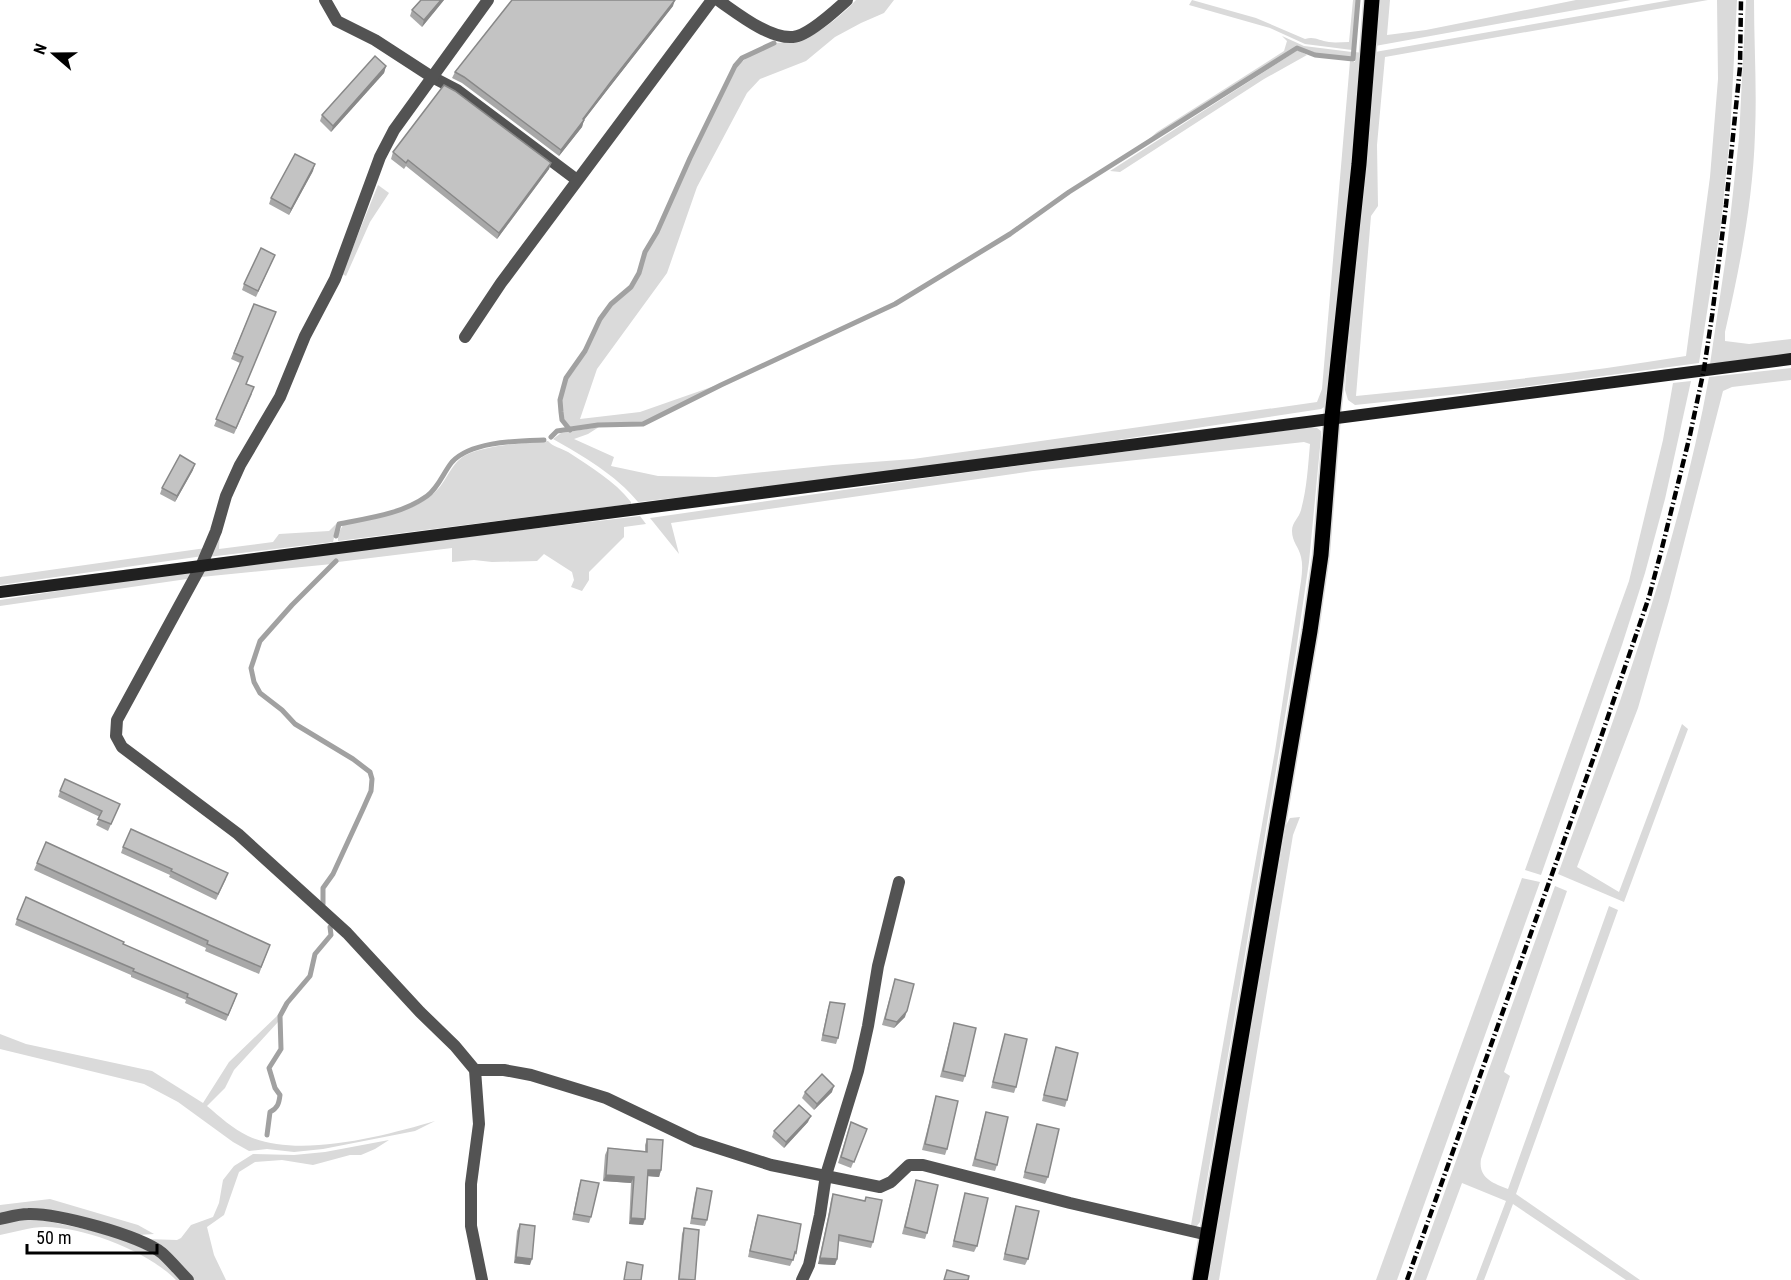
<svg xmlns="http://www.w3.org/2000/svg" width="1791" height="1280" font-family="'Roboto Condensed',sans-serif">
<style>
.green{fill:#dadada}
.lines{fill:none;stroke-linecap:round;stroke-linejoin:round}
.stream{stroke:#a1a1a1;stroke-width:5}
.primary-casing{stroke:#dbdbdb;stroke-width:18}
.minor{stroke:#535353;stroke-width:12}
.secondary{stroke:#202020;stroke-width:12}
.primary{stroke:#000;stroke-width:15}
.rail{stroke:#000;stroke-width:4.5;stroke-dasharray:9 3 1.5 3;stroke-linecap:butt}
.wall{fill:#a8a8a8}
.shaded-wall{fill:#888}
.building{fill:#c3c3c3;stroke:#888;stroke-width:1.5}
</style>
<rect width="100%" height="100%" fill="#fff"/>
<g class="green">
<path d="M 856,0 L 894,0 L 884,13 L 861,23 L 835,37 L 806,61 L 760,79 L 747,93 L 697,187 L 667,273 L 597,369 L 580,419 L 640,412 L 720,384 L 643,423 L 598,424 L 572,429 L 562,419 L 561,412 L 562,390 L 567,379 L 576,368 L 586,351 L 601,319 L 612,305 L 631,287 L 639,273 L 646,253 L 658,232 L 691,158 L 736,67 C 743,59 766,45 776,43 C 787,42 797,42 808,37 C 825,29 844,13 856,0 Z"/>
<path d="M 1192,0 L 1256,18 L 1305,39 C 1315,36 1319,41 1329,42 C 1335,43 1342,42 1349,42 L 1353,0 L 1357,0 L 1352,50 L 1305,44 L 1270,28 L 1189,5 Z"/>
<polygon points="1379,0 1390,0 1387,35 1426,30 1576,0 1631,0 1375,46"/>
<path d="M 1671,0 L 1708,0 L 1385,57 L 1377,145 L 1378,206 L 1371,216 L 1356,396 C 1467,385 1577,374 1686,356 L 1710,177 L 1718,79 L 1717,0 L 1737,0 L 1730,135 L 1721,223 L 1699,363 L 1507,389 L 1355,405 L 1348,400 L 1345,390 L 1346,373 L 1375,52 Z"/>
<path d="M 1746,0 L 1754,0 C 1754,44 1757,89 1755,133 C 1753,201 1740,266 1725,332 L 1725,341 L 1749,344 L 1791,339 L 1791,354 L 1710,364 L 1726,256 L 1739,138 Z"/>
<polygon points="1282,36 1304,46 1352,52 1352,58 1315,53 1297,47 1137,150 1157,132 1284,51 1287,41"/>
<polygon points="1298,50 1307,55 1264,79 1120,172 1110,171"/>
<path d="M 1355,52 L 1362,53 L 1328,400 L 1326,406 L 1321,409 L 1058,449 L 773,487 L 638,502 C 616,475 583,456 553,439 L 561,433 L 599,427 L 588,434 L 574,439 L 614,457 L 611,466 L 658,476 L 716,477 L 833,465 L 913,459 L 1317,402 L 1322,389 L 1350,61 L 1355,62 Z"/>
<polygon points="378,185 389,193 370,222 346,276 342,274"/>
<path d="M 1791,368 L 1791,380 L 1732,387 L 1723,391 L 1669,601 L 1638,708 L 1577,867 L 1619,892 L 1682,724 L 1688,729 L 1624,902 L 1558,874 C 1617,712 1678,548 1709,377 Z"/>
<polygon points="1691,381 1665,499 1645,573 1622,645 1541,875 1525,870 1629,581 1663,440 1673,383"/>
<path d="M 1311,427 L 1317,428 L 1321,431 L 1321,437 L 1309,562 L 1296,651 L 1200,1222 L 1196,1227 L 1191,1225 L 1275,751 L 1301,581 C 1302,573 1303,565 1301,557 C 1299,547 1292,542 1292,531 C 1292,522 1299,518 1301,510 C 1307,488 1308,466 1310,444 L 1304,442 L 1033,471 L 671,523 L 679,554 L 650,518 L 941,476 Z"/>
<path d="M 548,441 C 553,447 561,448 568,452 C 589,466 615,481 631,502 L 631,504 L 338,541 L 338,534 L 343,525 C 373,518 414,514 437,490 C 448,479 451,463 466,455 C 490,444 522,444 548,441 Z"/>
<polygon points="640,516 646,524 624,527 624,537 589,572 589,580 582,591 571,587 574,580 572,572 544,554 537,561 492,562 474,560 452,562 452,548 338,562 336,560 332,564 201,577 205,568"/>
<polygon points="338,522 333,542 208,557 220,530 219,549 273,542 279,534 329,531"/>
<polygon points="206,548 203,556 0,585 0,577"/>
<polygon points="192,570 187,579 0,606 0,600"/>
<polygon points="1300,817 1293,835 1219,1280 1208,1280 1286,825 1290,818"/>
<polygon points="1522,878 1540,882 1397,1280 1376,1280"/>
<path d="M 1555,886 L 1567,891 L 1504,1072 L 1510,1076 L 1481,1159 C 1478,1178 1493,1183 1508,1189 L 1609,906 L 1618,910 L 1516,1194 L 1640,1280 L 1626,1280 L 1513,1204 L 1484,1280 L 1476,1280 L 1506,1201 L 1462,1183 L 1426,1280 L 1413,1280 Z"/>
<path d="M 278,1015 L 278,1022 L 234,1070 L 225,1088 L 207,1106 C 219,1116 233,1129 248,1136 C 298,1159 384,1136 435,1121 L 415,1131 L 323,1149 L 294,1152 L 267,1149 L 249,1151 L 233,1142 L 178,1102 L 144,1084 L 0,1049 L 0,1034 L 26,1044 L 152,1071 L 203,1103 L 229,1062 Z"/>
<polygon points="389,1140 375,1149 361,1155 350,1155 313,1165 282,1160 255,1162 239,1172 224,1215 207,1227 214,1255 226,1280 194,1280 186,1270 146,1239 177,1240 181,1238 191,1225 213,1217 219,1203 223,1180 234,1166 253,1154 294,1155 325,1152"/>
<polygon points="50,1199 138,1225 154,1234 138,1235 0,1214 0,1205"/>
<path d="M 32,1218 C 70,1226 126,1235 158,1257 C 167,1263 174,1272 181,1280 L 176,1280 C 149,1252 85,1227 45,1227 C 30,1227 15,1232 0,1235 L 0,1223 Z"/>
</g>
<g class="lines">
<g class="stream">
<polyline points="570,430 562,420 561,412 560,400 566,378 585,351 600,319 611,304 631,287 639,273 645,252 657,232 690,158 735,66 742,58 774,43"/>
<polyline points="551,437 557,431 598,425 643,424 721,385 895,304 1010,234 1069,192 1297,48 1315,55 1353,59 1358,0"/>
<path d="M 336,536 L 339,524 C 369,518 402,514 427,496 C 439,487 443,473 452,462 C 471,441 518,441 544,440"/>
<polyline points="323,904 323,888 333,874 363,809 371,791 372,779 370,772 353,759 295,724 282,710 260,693 254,682 251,668 260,641 292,605 336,561"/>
<path d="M 267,1135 L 270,1112 C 278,1108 279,1103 280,1095 L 275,1088 L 269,1068 L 281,1049 L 280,1016 L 287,1003 L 310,976 L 315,954 L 331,935 L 330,927"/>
</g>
<defs>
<polyline id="primary" points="1200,1280 1310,631 1321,555 1332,417 1359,164 1372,0"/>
</defs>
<use href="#primary" class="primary-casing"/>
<g class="minor">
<polyline points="325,0 337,21 375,40 432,77 457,90 577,180"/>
<path d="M 718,0 C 737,13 769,39 793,37 C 808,36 836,10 847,0"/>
<polyline points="465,337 501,283 712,0"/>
<polyline points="475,1070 504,1070 531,1075 606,1098 696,1141 771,1165 880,1187 891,1182 909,1165 923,1165 1070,1203 1208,1235"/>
<path d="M 0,1219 C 9,1217 19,1214 28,1214 C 57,1213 139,1235 162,1253 C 171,1261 179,1271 188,1280"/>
<polyline points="482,1280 471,1226 471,1184 479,1124 475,1070 455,1046 420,1012 347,933 238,834 122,747 116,736 117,720 202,564 216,531 226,496 240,465 280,397 305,336 335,279 380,157 394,130 488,0"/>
<polyline points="802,1280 809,1265 820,1215 826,1175 858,1071 868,1026 878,966 899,882"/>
</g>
<polyline class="secondary" points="0,592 1791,359"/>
<use href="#primary" class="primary"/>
<polyline class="rail" points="1407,1280 1601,737 1649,597 1662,548 1690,435 1704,369 1712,316 1726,205 1740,67 1741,0"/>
</g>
<g class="wall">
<polygon points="421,0 444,0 422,27 410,16 412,10"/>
<polygon points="673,6 608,89 584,120 582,127 559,156 462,83 452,78 455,72"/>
<polygon points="386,66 384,73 331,132 320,121 322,115"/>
<polygon points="393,152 551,163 549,169 497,239 406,166 404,169 391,159"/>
<polygon points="313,171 289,215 269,204 271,198"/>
<polygon points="275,255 256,297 242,290 244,284"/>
<polygon points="254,304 246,384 252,394 234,434 214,426 240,363 231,359"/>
<polygon points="193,470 175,502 160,494 162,488"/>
<polygon points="60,791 120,804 108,831 96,825 100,817 58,797"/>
<polygon points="46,842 270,945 259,974 205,951 206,948 34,870"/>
<polygon points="123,847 226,879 216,900 169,877 170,875 121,853"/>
<polygon points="17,919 123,944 235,1000 226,1021 185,1003 186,1000 131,977 131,975 15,925"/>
<polygon points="895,979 905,1017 894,1028 882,1025"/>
<polygon points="830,1002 838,1038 836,1044 821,1041 828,1008"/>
<polygon points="954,1023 965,1076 963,1082 940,1077"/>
<polygon points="1005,1034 1016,1087 1014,1093 991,1088"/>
<polygon points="1056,1047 1067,1100 1065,1107 1042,1101"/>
<polygon points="805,1092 832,1092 814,1110 802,1098"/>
<polygon points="936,1096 947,1149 945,1155 922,1150"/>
<polygon points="986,1112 997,1165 995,1171 972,1166"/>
<polygon points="808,1122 784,1148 772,1137 774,1131"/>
<polygon points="851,1122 867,1129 851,1168 838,1163"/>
<polygon points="1037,1124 1048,1177 1045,1184 1023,1178"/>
<polygon points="647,1139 661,1170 659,1177 648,1176 643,1225 629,1224 631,1183 603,1181 605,1155 608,1148 645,1151 645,1145"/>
<polygon points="581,1180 591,1217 589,1223 572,1220 579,1186"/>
<polygon points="916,1180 927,1233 925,1239 902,1234"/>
<polygon points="697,1188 707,1220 705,1226 690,1224 695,1194"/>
<polygon points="965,1193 977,1246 974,1252 952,1247"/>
<polygon points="833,1194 865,1201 866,1197 873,1242 871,1248 838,1241 837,1259 835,1265 818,1264 828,1217 831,1200"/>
<polygon points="1016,1206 1028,1259 1025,1265 1003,1260"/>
<polygon points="758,1215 796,1253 790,1266 748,1257 756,1221"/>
<polygon points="520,1224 530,1265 514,1263 517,1231"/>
<polygon points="684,1228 695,1280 678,1280 682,1234"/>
</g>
<g class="shaded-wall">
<polygon points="441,0 444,0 422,27 424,20"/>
<polygon points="675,0 673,6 608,89 584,120 582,127 559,156 561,150 583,119"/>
<polygon points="386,66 384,73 331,132 333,126"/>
<polygon points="551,163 549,169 497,239 499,233"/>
<polygon points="315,164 313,171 289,215 291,209"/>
<polygon points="195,464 193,470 175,502 177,496"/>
<polygon points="907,1011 905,1017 894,1028 897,1022"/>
<polygon points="834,1086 832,1092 814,1110 817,1104"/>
<polygon points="811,1116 808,1122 784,1148 786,1142"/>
<polygon points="648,1170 661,1170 659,1177 646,1176"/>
<polygon points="606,1175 634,1177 631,1183 603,1181"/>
<polygon points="631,1218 645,1219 643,1225 629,1224"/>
<polygon points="516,1257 532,1259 530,1265 514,1263"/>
<polygon points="820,1258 837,1259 835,1265 818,1264"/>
</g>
<g class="building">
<polygon points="421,0 441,0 424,20 412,10"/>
<polygon points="512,0 675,0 610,83 583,119 584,120 561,150 464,77 455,72"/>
<polygon points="375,56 386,66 333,126 322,115"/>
<polygon points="444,85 455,91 551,163 499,233 408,160 406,163 393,152"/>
<polygon points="295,154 315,164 291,209 271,198"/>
<polygon points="261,248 275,255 258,291 244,284"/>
<polygon points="254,304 276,312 246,384 254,387 236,428 216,419 243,357 234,353"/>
<polygon points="180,455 195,464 177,496 162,488"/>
<polygon points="65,779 120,804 111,824 98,819 102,811 60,791"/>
<polygon points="131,829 228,873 218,894 171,871 172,869 123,847"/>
<polygon points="46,842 270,945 261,967 207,944 208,941 37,863"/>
<polygon points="26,897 124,942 123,944 237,994 228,1015 187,997 188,994 133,971 134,969 17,919"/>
<polygon points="895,979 914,984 907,1011 897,1022 885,1019"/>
<polygon points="830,1002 845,1004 838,1038 823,1035"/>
<polygon points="954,1023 976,1028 965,1076 943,1071"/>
<polygon points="1005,1034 1027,1039 1016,1087 993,1082"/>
<polygon points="1056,1047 1078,1053 1067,1100 1044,1095"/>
<polygon points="822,1074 834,1086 817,1104 805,1092"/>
<polygon points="936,1096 958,1101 947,1149 925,1144"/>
<polygon points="799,1105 811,1116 786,1142 774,1131"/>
<polygon points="986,1112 1008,1117 997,1165 975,1159"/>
<polygon points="851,1122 867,1129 854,1162 841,1157"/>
<polygon points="1037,1124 1059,1129 1048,1177 1025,1172"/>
<polygon points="647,1139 663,1140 661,1170 648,1170 645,1219 631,1218 634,1177 606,1175 608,1148 647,1152"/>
<polygon points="581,1180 599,1183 591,1217 574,1214"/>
<polygon points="916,1180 938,1185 927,1233 905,1227"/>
<polygon points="697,1188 712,1191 707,1220 692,1218"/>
<polygon points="965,1193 988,1198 977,1246 954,1241"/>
<polygon points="833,1194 865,1201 866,1197 882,1200 873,1242 839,1235 837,1259 820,1258 830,1211"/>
<polygon points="1016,1206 1039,1211 1028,1259 1005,1254"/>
<polygon points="758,1215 801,1224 796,1253 795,1252 793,1260 750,1251"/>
<polygon points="520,1224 535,1226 532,1259 516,1257"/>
<polygon points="684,1228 699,1230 695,1280 679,1279"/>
<polygon points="627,1262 643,1265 641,1280 624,1280"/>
<polygon points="947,1270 969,1276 968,1280 944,1280"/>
</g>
<g transform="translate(54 54) rotate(290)" stroke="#ffffff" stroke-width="4.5" paint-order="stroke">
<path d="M0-4.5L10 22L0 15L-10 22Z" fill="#000000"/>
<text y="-9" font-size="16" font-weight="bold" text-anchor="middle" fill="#000000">N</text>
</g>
<path d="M27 1244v9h130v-9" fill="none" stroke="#000000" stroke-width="3"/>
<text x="36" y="1244" font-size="18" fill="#000000" stroke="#ffffff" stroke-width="4.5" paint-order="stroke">50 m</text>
</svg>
